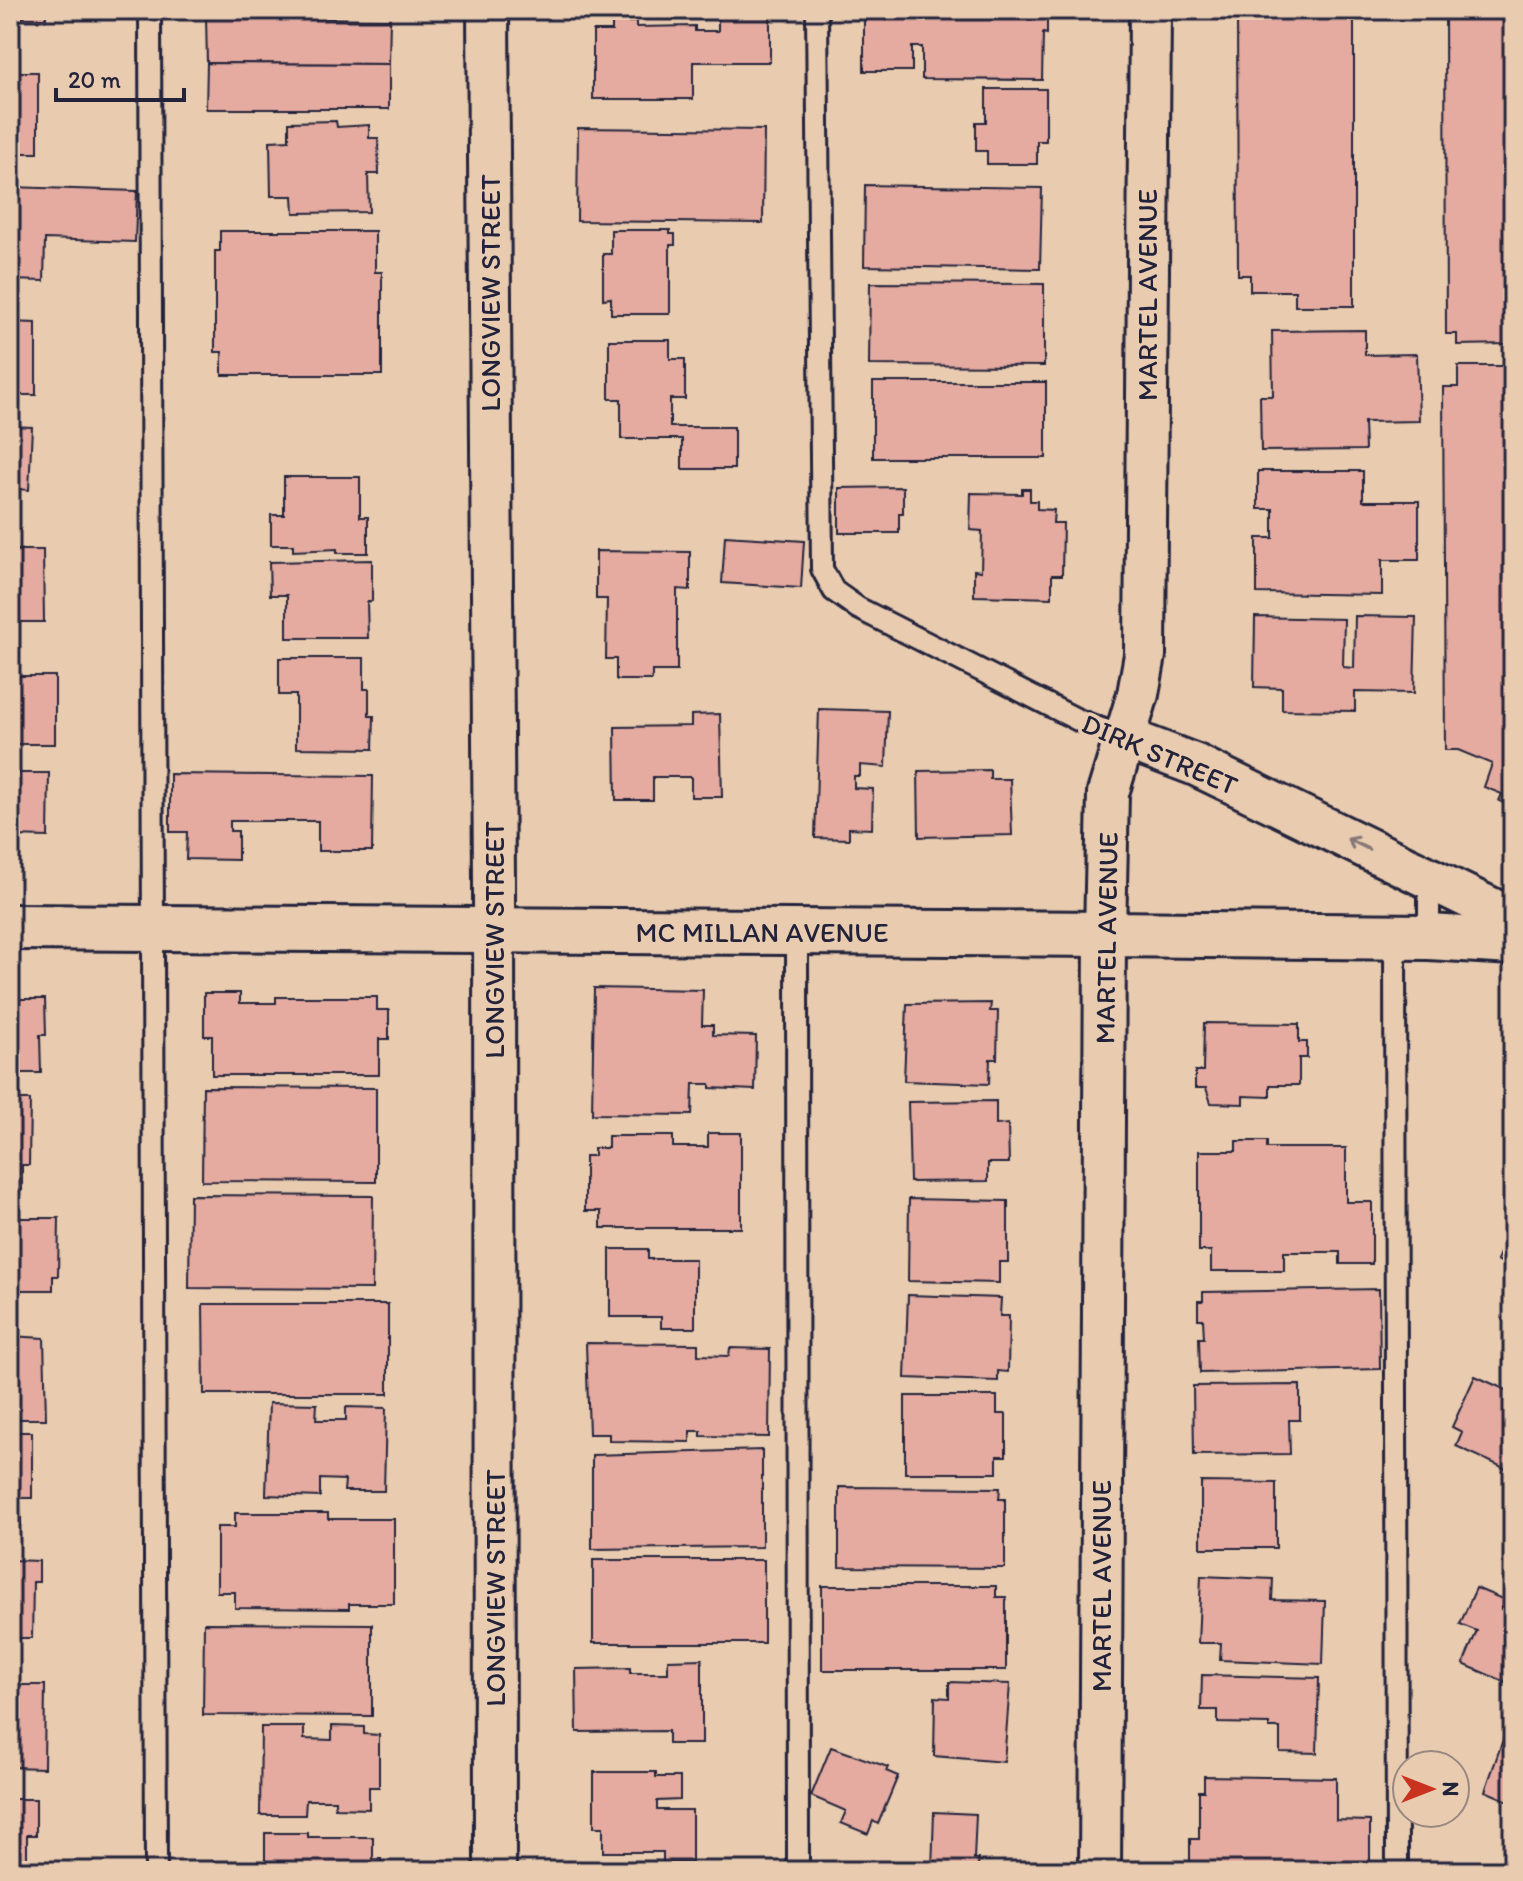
<svg xmlns="http://www.w3.org/2000/svg" width="1523" height="1881" font-family="Itim,sans-serif">
<style>
.building{fill:#e5aba0;stroke:#22223b;stroke-width:2}
.lines{fill:none;stroke-linecap:round;stroke-linejoin:round}
.service-casing{stroke:#22223b;stroke-width:26}
.minor-casing{stroke:#22223b;stroke-width:46}
.tertiary-casing{stroke:#22223b;stroke-width:50}
.service{stroke:#e9ccb0;stroke-width:20}
.minor{stroke:#e9ccb0;stroke-width:40}
.tertiary{stroke:#e9ccb0;stroke-width:44}
.oneway{stroke:#867776}
.labels{text-anchor:middle;dominant-baseline:central;stroke-width:7;stroke-linejoin:round;paint-order:stroke}
.street-label{font-size:28px;fill:#22223b;stroke:#e9ccb0}
</style>
<rect width="100%" height="100%" fill="#e9ccb0"/>
<filter id="ink" filterUnits="userSpaceOnUse"><feTurbulence type="fractalNoise" baseFrequency=".0125" numOctaves="2"/><feDisplacementMap in="SourceGraphic" scale="16" xChannelSelector="R" yChannelSelector="G"/><feConvolveMatrix kernelMatrix="1 2 1 2 8 2 1 2 1" color-interpolation-filters="sRGB"/></filter>
<g filter="url(#ink)">
<g class="building">
<polygon points="10,10 46,10 46,18 17,18 17,14 10,14"/>
<polygon points="864,10 912,10 912,13 922,13 922,10 1047,10 1047,34 1043,33 1042,80 922,79 922,47 912,47 912,71 864,71"/>
<polygon points="1237,10 1354,10 1354,306 1295,306 1295,291 1250,291 1250,275 1238,275"/>
<polygon points="1445,10 1513,10 1513,334 1510,334 1510,344 1457,345 1457,334 1446,334"/>
<polygon points="718,13 770,13 770,62 693,62 693,99 593,99 593,31 612,31 612,22 636,22 636,27 695,26 695,31 718,31"/>
<polygon points="206,17 390,19 389,64 207,63"/>
<polygon points="207,63 389,64 389,109 206,109"/>
<rect x="10" y="72" width="28" height="81"/>
<polygon points="986,89 1046,89 1046,141 1037,141 1037,164 987,164 987,151 976,151 976,122 986,122"/>
<polygon points="336,121 337,127 369,125 369,138 378,138 379,174 368,174 369,212 294,213 293,196 271,196 270,141 289,140 289,122"/>
<polygon points="578,128 764,130 763,223 577,221"/>
<polygon points="865,185 1042,188 1040,269 864,266"/>
<polygon points="10,187 137,191 135,242 45,239 44,281 10,280"/>
<polygon points="611,230 670,230 670,234 675,234 675,245 670,245 670,314 611,314 611,298 603,299 603,254 611,254"/>
<polygon points="220,231 375,231 375,272 382,272 382,375 222,375 222,352 215,352 215,251 220,251"/>
<polygon points="870,283 1044,284 1044,366 869,365"/>
<polygon points="10,322 36,323 36,395 10,395"/>
<polygon points="1365,330 1365,355 1417,354 1419,421 1364,422 1365,450 1261,451 1260,396 1273,396 1272,331"/>
<polygon points="609,340 670,340 670,359 685,359 685,399 670,399 670,427 734,427 734,469 682,469 682,439 621,439 621,399 609,399"/>
<polygon points="1458,366 1513,366 1513,807 1499,801 1502,794 1484,787 1492,764 1458,750 1445,750 1443,387 1458,387"/>
<rect x="873" y="382" width="173" height="76"/>
<polygon points="10,426 32,427 29,490 17,489 15,529 10,529"/>
<polygon points="1258,471 1363,471 1363,501 1419,501 1419,560 1382,560 1382,595 1257,593 1257,538 1273,538 1273,509 1258,509"/>
<polygon points="284,477 360,477 360,517 368,517 368,553 337,553 337,549 293,551 293,545 271,545 271,515 284,515"/>
<polygon points="903,487 903,513 899,513 899,533 839,533 839,488"/>
<polygon points="1022,489 1030,489 1030,501 1037,501 1037,509 1054,510 1053,523 1063,523 1062,575 1052,575 1052,598 974,596 974,570 981,571 982,531 970,530 971,493 1022,494"/>
<polygon points="725,536 804,541 801,588 722,583"/>
<polygon points="10,550 43,550 44,622 12,622 12,617 10,617"/>
<polygon points="596,551 690,552 690,590 677,589 677,671 652,671 652,680 616,680 616,659 606,659 607,599 596,599"/>
<polygon points="372,560 372,601 367,602 368,638 287,638 287,595 270,595 269,562"/>
<polygon points="1355,616 1416,617 1414,693 1355,692 1355,711 1282,710 1282,688 1254,687 1255,617 1344,619 1343,667 1354,668"/>
<polygon points="279,658 364,658 364,689 369,689 369,716 374,716 373,749 296,748 296,695 279,695"/>
<rect x="10" y="676" width="45" height="68"/>
<polygon points="819,709 888,711 886,767 860,765 860,776 854,776 854,788 873,789 872,829 849,828 849,839 815,838"/>
<polygon points="720,714 722,797 691,797 691,777 653,777 653,800 616,800 615,727 691,726 691,715"/>
<polygon points="990,770 990,779 1010,779 1012,835 919,837 918,771"/>
<polygon points="10,773 49,773 48,837 10,836"/>
<polygon points="170,774 373,776 372,851 318,851 318,821 230,821 230,831 238,831 238,860 186,859 187,832 170,832"/>
<polygon points="594,988 703,990 702,1025 713,1025 713,1035 756,1036 755,1090 710,1088 710,1084 693,1084 692,1115 592,1114"/>
<polygon points="204,993 240,993 240,1003 276,1003 276,997 377,997 377,1010 389,1010 389,1039 379,1039 379,1075 212,1075 212,1036 204,1036"/>
<polygon points="10,999 45,999 46,1035 40,1035 41,1073 10,1073"/>
<polygon points="991,1003 990,1011 998,1011 997,1059 990,1059 989,1084 904,1081 907,1004"/>
<polygon points="1204,1023 1299,1024 1299,1042 1307,1042 1307,1058 1299,1058 1299,1085 1270,1085 1270,1097 1243,1096 1243,1104 1211,1103 1206,1088 1195,1088 1195,1071 1203,1071"/>
<polygon points="203,1087 376,1088 376,1182 202,1181"/>
<polygon points="10,1093 16,1093 16,1100 30,1100 29,1165 22,1165 22,1190 10,1190"/>
<polygon points="996,1101 996,1125 1008,1124 1009,1163 988,1163 988,1181 910,1182 908,1102"/>
<polygon points="708,1133 741,1133 741,1228 601,1228 601,1211 585,1211 585,1156 594,1156 594,1148 608,1148 608,1136 673,1136 673,1147 708,1147"/>
<polygon points="1236,1141 1267,1141 1267,1148 1346,1148 1346,1202 1372,1202 1372,1264 1340,1264 1340,1252 1284,1252 1284,1271 1211,1271 1211,1251 1199,1251 1199,1151 1236,1151"/>
<polygon points="190,1195 373,1196 372,1289 189,1288"/>
<polygon points="909,1199 1008,1201 1008,1262 999,1262 999,1283 908,1281"/>
<polygon points="1513,1200 1513,1268 1497,1260 1511,1228 1502,1224"/>
<polygon points="10,1218 59,1218 58,1276 53,1276 53,1290 10,1290"/>
<polygon points="610,1249 648,1249 648,1259 695,1259 695,1328 661,1328 661,1317 610,1317"/>
<polygon points="1379,1289 1380,1369 1200,1373 1199,1338 1204,1338 1203,1319 1198,1319 1198,1301 1203,1301 1203,1292"/>
<polygon points="908,1295 1001,1298 1000,1316 1009,1316 1008,1372 998,1371 998,1381 905,1378"/>
<polygon points="203,1304 388,1304 388,1394 204,1394"/>
<polygon points="10,1336 44,1338 46,1419 10,1419"/>
<polygon points="586,1343 698,1344 698,1355 729,1356 730,1348 770,1349 769,1437 701,1436 701,1431 690,1431 690,1442 609,1441 609,1434 589,1434"/>
<polygon points="1475,1376 1513,1393 1513,1472 1456,1446 1462,1432 1452,1427"/>
<polygon points="1300,1385 1300,1420 1289,1420 1290,1454 1194,1455 1193,1386"/>
<polygon points="905,1396 997,1396 997,1414 1006,1414 1006,1456 997,1456 997,1473 905,1473"/>
<polygon points="269,1403 317,1404 316,1420 346,1420 346,1407 386,1408 384,1491 344,1491 345,1480 320,1479 320,1497 266,1495"/>
<polygon points="10,1432 32,1432 32,1498 20,1498 21,1524 10,1524"/>
<polygon points="762,1450 762,1547 592,1549 592,1455"/>
<polygon points="1201,1482 1276,1483 1276,1548 1201,1548"/>
<polygon points="839,1487 1000,1488 999,1499 1005,1499 1005,1568 839,1567"/>
<polygon points="235,1513 328,1513 328,1519 394,1519 394,1604 349,1604 349,1609 235,1608 235,1592 217,1592 217,1527 235,1527"/>
<polygon points="10,1560 39,1561 39,1582 33,1582 32,1638 10,1638"/>
<rect x="593" y="1560" width="171" height="83"/>
<polygon points="1201,1576 1273,1579 1272,1600 1325,1601 1323,1664 1220,1660 1221,1643 1198,1643"/>
<polygon points="822,1586 996,1586 996,1597 1006,1597 1006,1670 822,1670"/>
<polygon points="1476,1588 1505,1600 1501,1609 1513,1614 1513,1677 1507,1674 1505,1682 1463,1664 1477,1631 1460,1624"/>
<polygon points="204,1623 372,1624 372,1716 203,1715"/>
<polygon points="702,1659 702,1744 668,1744 668,1731 577,1732 576,1669 630,1668 630,1673 668,1673 668,1660"/>
<polygon points="1202,1675 1319,1678 1317,1753 1280,1752 1280,1728 1269,1728 1269,1724 1218,1723 1218,1710 1201,1710"/>
<polygon points="949,1682 1010,1684 1004,1762 934,1756 935,1697 949,1698"/>
<polygon points="10,1685 45,1685 44,1768 10,1767"/>
<polygon points="1513,1711 1513,1803 1485,1791"/>
<polygon points="332,1726 364,1727 364,1734 379,1735 379,1787 369,1787 369,1809 335,1808 335,1800 306,1800 305,1815 260,1815 261,1727 304,1727 304,1739 332,1740"/>
<polygon points="831,1747 888,1767 886,1771 898,1776 878,1824 873,1821 868,1834 841,1823 846,1811 811,1796"/>
<polygon points="594,1772 656,1772 656,1777 680,1777 680,1800 657,1801 657,1810 692,1810 692,1863 663,1863 663,1852 603,1852 603,1827 594,1827"/>
<polygon points="1204,1776 1336,1778 1336,1820 1370,1821 1370,1871 1190,1871 1190,1839 1199,1839 1199,1791 1204,1791"/>
<polygon points="10,1799 36,1799 36,1835 27,1835 27,1868 10,1868"/>
<polygon points="934,1812 976,1814 974,1859 979,1859 977,1871 932,1871"/>
<polygon points="265,1833 308,1833 308,1837 373,1837 373,1859 381,1859 381,1871 265,1871"/>
</g>
<g class="lines">
<defs>
<g id="service">
<polyline points="150,10 156,1871"/>
<polyline points="817,10 822,569 834,591 858,608 1078,720 1125,738"/>
<polyline points="1429,879 1429,937"/>
<polyline points="797,932 798,1871"/>
<polyline points="1395,937 1397,1871"/>
</g>
<g id="minor">
<polyline points="488,10 494,880 495,1871"/>
<polyline points="1125,738 1196,765 1513,919"/>
<polyline points="1100,1871 1105,934 1108,793 1138,694 1145,655 1150,10"/>
</g>
<polyline id="tertiary" points="10,927 1105,934 1429,937 1513,942"/>
</defs>
<use href="#service" class="service-casing"/>
<use href="#minor" class="minor-casing"/>
<use href="#tertiary" class="tertiary-casing"/>
<use href="#service" class="service"/>
<use href="#minor" class="minor"/>
<use href="#tertiary" class="tertiary"/>
</g>
<defs><path id="oneway-shaft" d="M-6 0H5M1.5-3L5.5 0L1.5 3" fill="none" stroke-width="1.6" stroke-linecap="round" stroke-linejoin="round" transform="scale(2)"/></defs>
<use class="oneway" href="#oneway-shaft" transform="translate(1358 844) rotate(-154)"/>
</g>
<g class="labels">
<g class="street-label">
<text transform="translate(490 293) rotate(-90)">LONGVIEW STREET</text>
<text transform="translate(1147 295) rotate(-90)">MARTEL AVENUE</text>
<text transform="translate(1160 754) rotate(23)">DIRK STREET</text>
<text x="762" y="932">MC MILLAN AVENUE</text>
<text transform="translate(1106 938) rotate(-89)">MARTEL AVENUE</text>
<text transform="translate(494 940) rotate(-90)">LONGVIEW STREET</text>
<text transform="translate(1101 1586) rotate(-90)">MARTEL AVENUE</text>
<text transform="translate(495 1588) rotate(-90)">LONGVIEW STREET</text>
</g>
</g>
<rect width="1523" height="1881" fill="none" stroke="#e9ccb0" stroke-width="40"/>
<rect x="20" y="20" width="1483" height="1841" fill="none" stroke="#22223b" stroke-width="3" filter="url(#ink)"/>
<g transform="translate(1431 1789) rotate(90)"><circle r="38" fill="#e9ccb0" stroke="#998881" stroke-width="2"/>
<path d="M0-6L14 30L0 20L-14 30Z" fill="#c8321e"/>
<text y="-12" font-size="22" font-weight="bold" text-anchor="middle" fill="#22223b">N</text>
</g>
<path d="M56 88v12h128v-12" fill="none" stroke="#22223b" stroke-width="4"/>
<text x="68" y="88" font-size="24" fill="#22223b" stroke="#e9ccb0" stroke-width="6" paint-order="stroke">20 m</text>
</svg>
